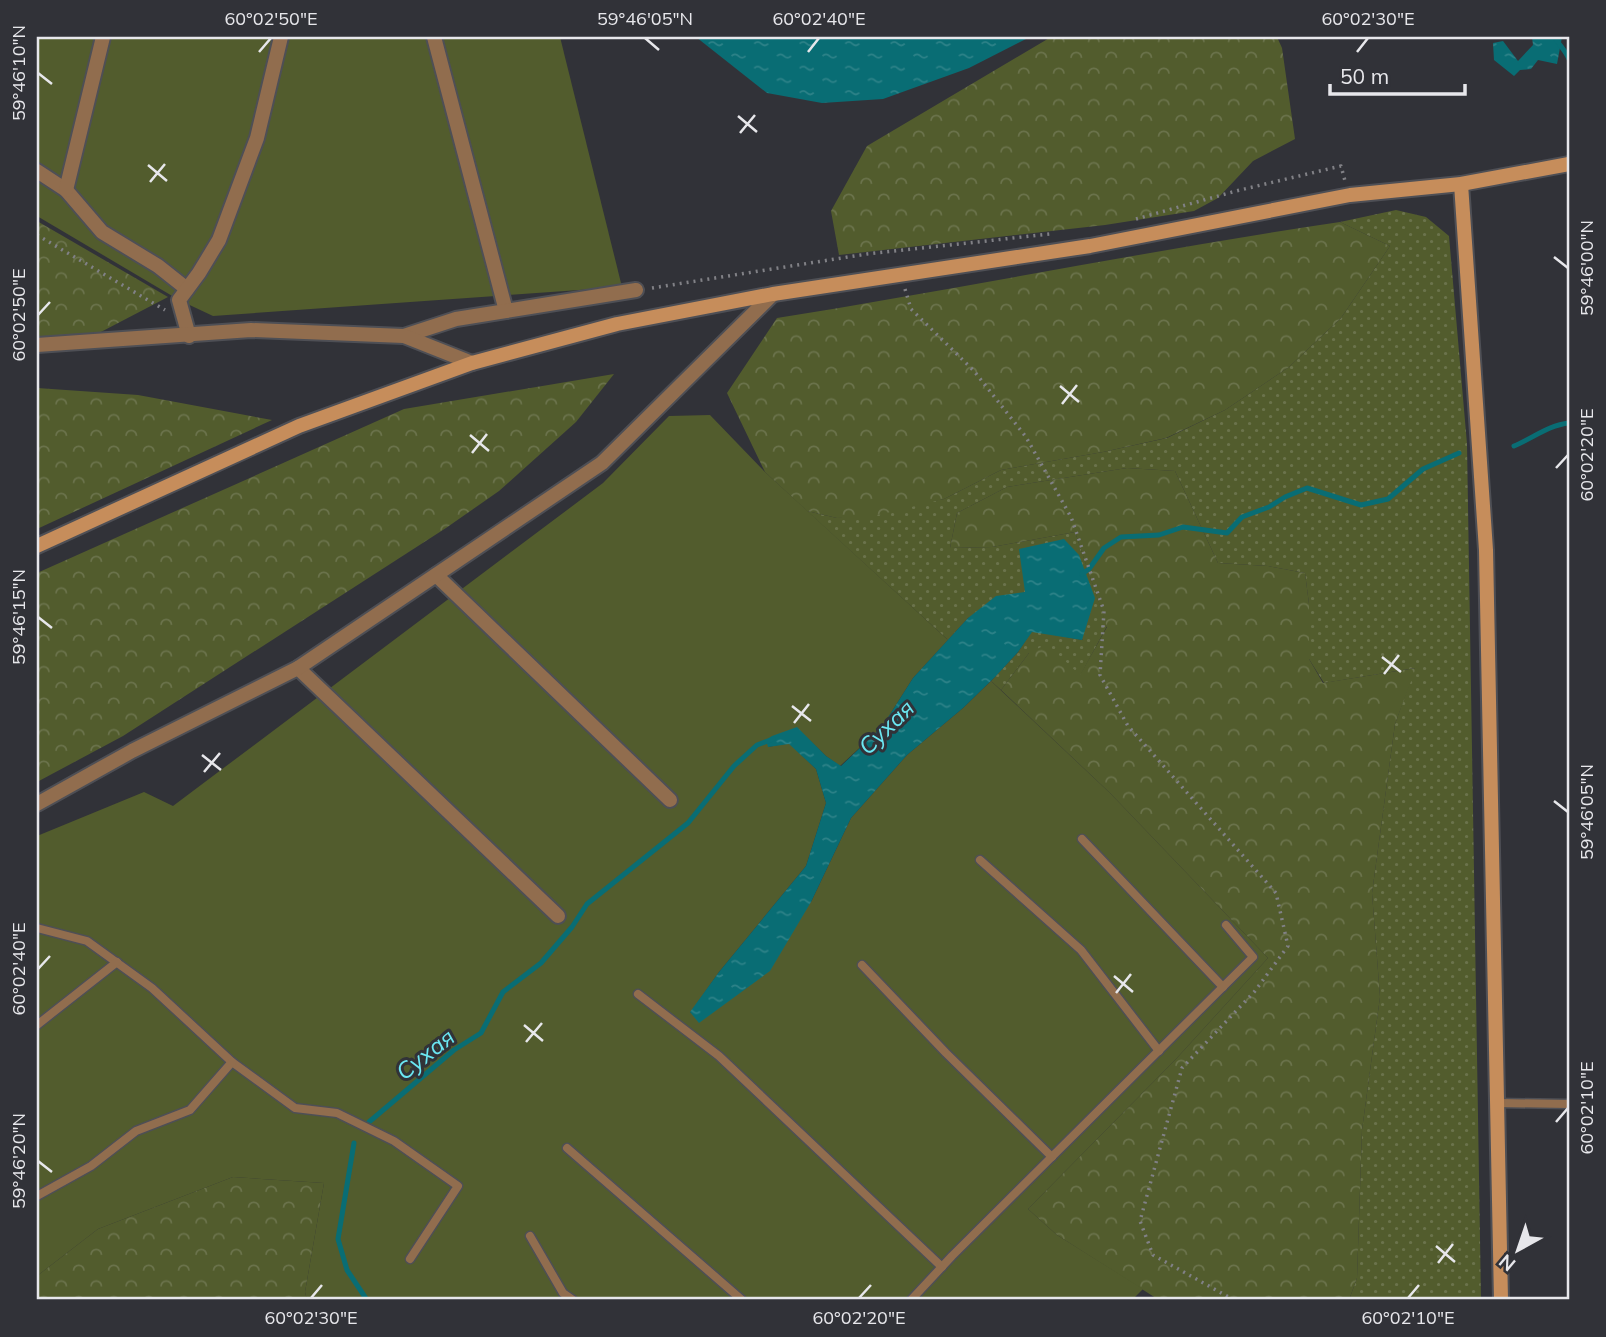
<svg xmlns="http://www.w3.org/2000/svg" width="1606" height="1337" font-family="Mulish,sans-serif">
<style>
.grass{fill:url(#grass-dots)}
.forest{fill:url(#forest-crowns)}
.green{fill:#525c2d}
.water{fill:url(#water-ripples)}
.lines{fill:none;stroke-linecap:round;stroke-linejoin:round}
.stream{stroke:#096d74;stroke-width:5}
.lane-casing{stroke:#4e4f55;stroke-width:11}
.street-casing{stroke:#4e4f55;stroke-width:18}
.secondary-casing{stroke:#4e4f55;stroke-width:18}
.path{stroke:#818186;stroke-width:3.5;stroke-dasharray:2 5;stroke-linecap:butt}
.lane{stroke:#916d4e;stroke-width:8}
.street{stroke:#916d4e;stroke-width:14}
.secondary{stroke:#c68d5b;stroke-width:14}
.ticks{fill:none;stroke:#e7e7eb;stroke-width:2.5}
.labels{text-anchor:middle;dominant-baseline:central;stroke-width:6;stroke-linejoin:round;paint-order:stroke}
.water-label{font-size:23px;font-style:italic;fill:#6be7f2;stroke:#313238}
.neatline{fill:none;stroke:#e7e7eb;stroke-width:2.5}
.ticks-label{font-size:18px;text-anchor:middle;fill:#e7e7eb}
</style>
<defs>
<pattern id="grass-dots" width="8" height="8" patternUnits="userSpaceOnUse" patternTransform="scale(1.75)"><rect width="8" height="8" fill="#525c2d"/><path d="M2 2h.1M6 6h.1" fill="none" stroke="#6b734c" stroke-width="1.8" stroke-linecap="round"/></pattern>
<pattern id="forest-crowns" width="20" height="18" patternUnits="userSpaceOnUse" patternTransform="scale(1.75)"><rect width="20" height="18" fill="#525c2d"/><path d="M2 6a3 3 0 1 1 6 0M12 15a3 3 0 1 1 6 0" fill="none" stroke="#6b734c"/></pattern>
<pattern id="water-ripples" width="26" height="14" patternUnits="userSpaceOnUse" patternTransform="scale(1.75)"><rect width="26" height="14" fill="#096d74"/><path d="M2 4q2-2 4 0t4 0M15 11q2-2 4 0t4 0" fill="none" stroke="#2d8288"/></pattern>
</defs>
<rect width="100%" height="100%" fill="#313238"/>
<polygon class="grass" points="1396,210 1426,217 1449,236 1467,444 1481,1300 1349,1300 1357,1278 1362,1130 1380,997 1372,893 1395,724 1415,668 1324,683 1309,659 1309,604 1305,573 1268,566 1218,563 1175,471 1127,468 1007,487 957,513 950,548 992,547 1075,532 1107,626 1080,676 1029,653 1001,690 991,681 1018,652 1032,631 1083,640 1025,592 968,618 948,640 807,511 837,518 944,499 1001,470 1103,452 1167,438 1225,410 1289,367 1341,318 1390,246 1340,222"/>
<g class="forest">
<polygon points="1051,37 1277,37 1282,48 1295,139 1253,161 1218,198 1194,211 1105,225 839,255 831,211 867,146"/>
<polygon points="37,221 168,297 97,334 37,337"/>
<path d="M 1340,222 L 1390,246 L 1341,318 L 1289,367 L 1225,410 L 1166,438 L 1103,452 L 1001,470 L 944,499 L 874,516 L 837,518 L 807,511 L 765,472 L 727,393 L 777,318 C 965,288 1151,250 1340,222 Z"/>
<polygon points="614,374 576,422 499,491 446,528 123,736 37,782 37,573 404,409"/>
<polygon points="37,388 138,395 272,420 37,529"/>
<polygon points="1127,468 1175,471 1218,563 1268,566 1305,573 1309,604 1309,659 1323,683 1416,668 1395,724 1372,893 1380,997 1362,1130 1357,1278 1349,1300 1159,1300 1057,1235 1028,1209 1176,1059 1268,958 1110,793 1001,690 1029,653 1047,644 1080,675 1107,627 1075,532 992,547 950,548 957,513 1007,487"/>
<polygon points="233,1177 324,1183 305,1292 307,1300 37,1300 37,1276 98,1229"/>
</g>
<g class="green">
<polygon points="37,37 560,37 622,287 213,316 179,300 37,216"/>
<polygon points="710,415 765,472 948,640 913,678 882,727 840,766 826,756 797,728 768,747 789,743 816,769 826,803 806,866 719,972 690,1013 811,902 851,818 907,755 963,708 991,681 1110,793 1268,958 1176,1059 1028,1209 1057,1235 1143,1289 1132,1300 307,1300 305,1292 324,1183 233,1177 98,1229 37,1276 37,836 144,792 173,806 603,483 669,416"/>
</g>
<g class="water">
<polygon points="696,37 1030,37 969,68 883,99 822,103 767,93"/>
<polygon points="1532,37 1562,37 1557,64 1538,60 1531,69 1520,70 1514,76 1494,60 1493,43 1503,41 1518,61 1533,45"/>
<polygon points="1064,539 1079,555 1095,598 1082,640 1032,632 1018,652 995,677 963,708 907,755 851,818 811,902 770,971 699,1023 690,1012 719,972 806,866 826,803 816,769 789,744 768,747 766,740 772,736 797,727 826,756 841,766 882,727 913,678 968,618 996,596 1025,592 1019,549"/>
</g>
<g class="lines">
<g class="stream">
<path d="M 1555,37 C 1559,45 1565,50 1569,59"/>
<path d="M 1514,446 C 1533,438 1549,425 1569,423"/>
<polyline points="1082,574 1089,569 1104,548 1121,537 1159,535 1183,527 1227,533 1242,517 1269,507 1285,497 1307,488 1361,505 1388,499 1423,469 1459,453"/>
<polyline points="369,1122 454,1050 481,1033 503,992 541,963 572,927 587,904 688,823 734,766 757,745 773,739"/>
<polyline points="354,1143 338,1239 347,1270 367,1300"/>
</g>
<defs>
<g id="lane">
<polyline points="1082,839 1223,987"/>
<polyline points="980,860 1081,950 1159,1051"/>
<polyline points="37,928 87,941 152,988 232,1062 295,1108 337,1113 394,1141 458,1186 410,1259"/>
<polyline points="862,965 946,1053 1052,1157"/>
<polyline points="638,994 719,1056 942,1267"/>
<polyline points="37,1025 117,962"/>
<polyline points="1498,1103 1569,1104"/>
<polyline points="567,1148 742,1300"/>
<polyline points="37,1196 91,1166 136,1131 190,1110 232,1062"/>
<polyline points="530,1236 563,1293 573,1300"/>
<polyline points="911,1300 952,1256 1253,957 1226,925"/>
</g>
<g id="street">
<polyline points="434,37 506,311"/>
<polyline points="37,171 66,190 102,232 158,266 187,289"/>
<polyline points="66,190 103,37"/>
<polyline points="189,336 179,300 199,273 219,240 257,138 281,37"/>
<polyline points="404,336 456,319 636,290"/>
<polyline points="37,345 251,330 404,336 472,363"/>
<polyline points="436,575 670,800"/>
<polyline points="298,668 558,916"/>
<polyline points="37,804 132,751 298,668 602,463 773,294"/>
</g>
<g id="secondary">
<polyline points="1461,184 1486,550 1501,1300"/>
<polyline points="37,546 299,426 472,363 617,324 773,294 1090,246 1350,195 1461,184 1569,164"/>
</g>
</defs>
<use href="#lane" class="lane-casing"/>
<use href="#street" class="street-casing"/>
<use href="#secondary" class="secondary-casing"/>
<g class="path">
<polyline points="1136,219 1236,191 1341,166 1345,181"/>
<polyline points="37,235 165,310"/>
<polyline points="652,288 867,254 1050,234"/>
<polyline points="905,289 911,309 974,371 1026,437 1071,517 1104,611 1100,675 1128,726 1276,893 1288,946 1255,991 1182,1068 1140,1221 1153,1255 1234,1300"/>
</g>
<use href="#lane" class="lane"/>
<use href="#street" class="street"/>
<use href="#secondary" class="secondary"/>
</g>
<path class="ticks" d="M 645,38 L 659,50M 259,52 L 271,38M 808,52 L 819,38M 1357,52 L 1368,38M 38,73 L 52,84M 738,116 L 757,132M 740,133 L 755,115M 148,165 L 167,181M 150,182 L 165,164M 1554,257 L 1568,268M 38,315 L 50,302M 1060,386 L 1079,402M 1062,404 L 1077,385M 470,435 L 489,451M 472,453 L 487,434M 1556,468 L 1568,455M 38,617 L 52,628M 1382,657 L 1401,672M 1384,674 L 1399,655M 792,706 L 811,721M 794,723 L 809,704M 202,755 L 221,770M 204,772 L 220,753M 1554,801 L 1568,812M 38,969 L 50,956M 1114,976 L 1133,992M 1116,993 L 1131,974M 524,1025 L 543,1041M 526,1042 L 542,1023M 1556,1122 L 1568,1108M 38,1161 L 52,1172M 1436,1246 L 1455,1262M 1438,1263 L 1453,1244M 311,1298 L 322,1285M 859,1298 L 871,1285M 1408,1298 L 1419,1285"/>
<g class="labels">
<g class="water-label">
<text transform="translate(886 727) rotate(-44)">Сухая</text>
<text transform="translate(425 1054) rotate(-38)">Сухая</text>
</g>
</g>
<rect width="1606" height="1337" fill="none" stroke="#313238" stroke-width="77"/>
<g transform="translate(1518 1250) rotate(220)" stroke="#313238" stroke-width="5" paint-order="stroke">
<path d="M0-5L12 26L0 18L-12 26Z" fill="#e7e7eb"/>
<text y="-10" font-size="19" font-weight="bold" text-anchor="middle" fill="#e7e7eb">N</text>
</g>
<path d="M1330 84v10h135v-10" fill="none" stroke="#e7e7eb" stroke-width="3.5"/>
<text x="1340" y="84" font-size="21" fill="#e7e7eb" stroke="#313238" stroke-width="5" paint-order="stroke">50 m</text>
<rect x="38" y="38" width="1530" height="1260" class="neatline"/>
<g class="ticks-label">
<text x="271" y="25">60°02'50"E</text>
<text x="645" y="25">59°46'05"N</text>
<text x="819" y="25">60°02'40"E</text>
<text x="1368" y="25">60°02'30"E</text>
<text transform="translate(19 73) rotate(-90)" y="6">59°46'10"N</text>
<text transform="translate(1587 268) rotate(-90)" y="6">59°46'00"N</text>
<text transform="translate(19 315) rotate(-90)" y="6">60°02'50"E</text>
<text transform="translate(1587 455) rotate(-90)" y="6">60°02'20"E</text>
<text transform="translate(19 617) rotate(-90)" y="6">59°46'15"N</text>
<text transform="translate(1587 812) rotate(-90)" y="6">59°46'05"N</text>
<text transform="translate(19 969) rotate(-90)" y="6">60°02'40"E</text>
<text transform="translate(1587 1108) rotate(-90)" y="6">60°02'10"E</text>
<text transform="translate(19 1161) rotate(-90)" y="6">59°46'20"N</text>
<text x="311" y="1324">60°02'30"E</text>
<text x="859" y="1324">60°02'20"E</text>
<text x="1408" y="1324">60°02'10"E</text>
</g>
</svg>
